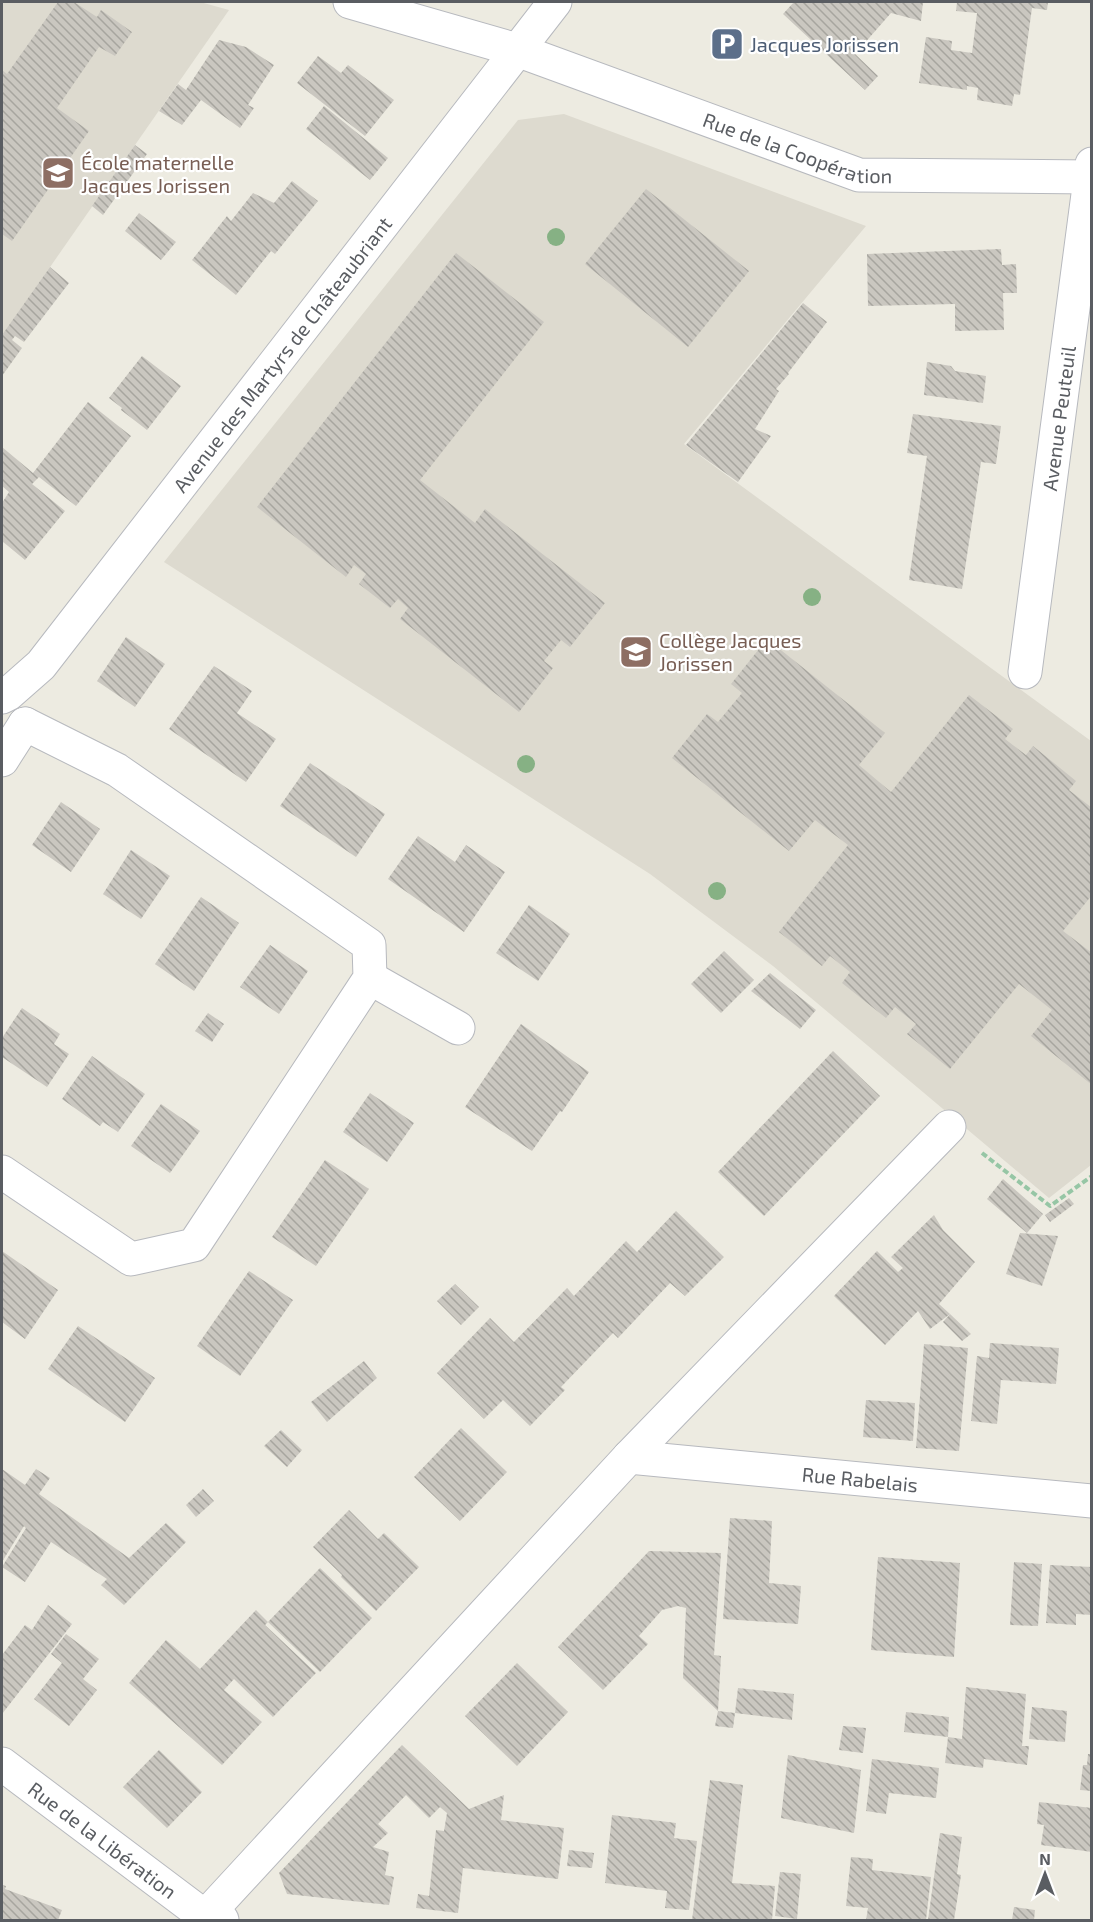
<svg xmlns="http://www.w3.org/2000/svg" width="1093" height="1922" font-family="'Exo 2',sans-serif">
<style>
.education{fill:#dddacf}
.building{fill:url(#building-back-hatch)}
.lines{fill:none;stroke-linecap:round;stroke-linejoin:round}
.minor-casing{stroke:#b7b9be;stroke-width:35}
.path{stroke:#96c6a5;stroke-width:4;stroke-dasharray:6 3;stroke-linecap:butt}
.minor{stroke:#fff;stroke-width:33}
.tree{fill:#86b184}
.labels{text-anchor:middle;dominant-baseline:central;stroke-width:4.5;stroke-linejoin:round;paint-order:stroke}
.service-label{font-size:20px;fill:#4e5e75;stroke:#fff;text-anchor:start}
.street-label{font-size:20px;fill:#5a5d62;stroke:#fff}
.education-label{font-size:20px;fill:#785e54;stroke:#fff;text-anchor:start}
</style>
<defs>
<pattern id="building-back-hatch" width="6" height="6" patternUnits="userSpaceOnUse" patternTransform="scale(1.5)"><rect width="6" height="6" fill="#cac7c0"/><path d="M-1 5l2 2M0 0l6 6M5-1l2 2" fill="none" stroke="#a7a59f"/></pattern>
</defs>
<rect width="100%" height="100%" fill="#edebe1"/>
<g class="education">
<polygon points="2,2 200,2 229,10 2,336"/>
<polygon points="564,114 866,226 684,444 1091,741 1091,1165 1049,1198 773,966 650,874 164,562 518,120"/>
</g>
<g class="building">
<polygon points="58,2 74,2 97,17 101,10 132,32 115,56 99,47 57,108 89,131 12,241 2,234 2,70 7,74"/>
<polygon points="794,2 923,2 921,21 891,13 855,54 878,76 865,90 783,14"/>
<polygon points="957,2 1048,2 1047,10 1032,8 1020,95 1014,94 1012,106 977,100 978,88 967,86 967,90 919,83 926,37 952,41 951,50 972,53 977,13 956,11"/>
<polygon points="219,40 246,47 274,65 248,105 254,108 240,128 201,100 182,125 159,111 178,84 186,90"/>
<polygon points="318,56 341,73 348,65 394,100 365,136 297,83"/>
<polygon points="324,106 388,158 370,180 306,129"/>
<polygon points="135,145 147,154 103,215 92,206"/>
<polygon points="292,181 318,201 275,254 271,251 236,295 192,260 227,216 231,221 253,193 274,203"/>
<polygon points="646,189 749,271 688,347 585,264"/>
<polygon points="139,213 176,242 161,260 125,231"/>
<polygon points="1001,249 1002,265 1016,264 1017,293 1003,293 1004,330 955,331 955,304 868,306 867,254"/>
<polygon points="456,253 544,322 420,480 475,523 485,509 605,603 570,647 561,640 544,661 553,668 519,712 400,619 408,608 398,599 390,608 359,584 366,574 354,565 346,577 257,507"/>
<polygon points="50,267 69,283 24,342 15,336 12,340 22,348 2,376 2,335"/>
<polygon points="803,303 827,322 788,373 789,374 776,389 779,391 755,429 771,436 738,482 686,445"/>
<polygon points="142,356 181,386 147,430 121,410 122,408 109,398"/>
<polygon points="927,362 951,366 955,371 986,376 983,403 924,395"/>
<polygon points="88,402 131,436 76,506 39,477 32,484 65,511 25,560 2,541 2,503 9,492 2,486 2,447 33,473"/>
<polygon points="913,414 1001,426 996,464 981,462 962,589 909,580 927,456 907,453"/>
<polygon points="126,637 165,664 135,707 97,681"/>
<polygon points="767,639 885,733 859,765 891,792 969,695 1013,729 1005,739 1026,755 1033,746 1076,781 1069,790 1092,808 1092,895 1063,931 1092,953 1092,1085 1031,1036 1052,1010 1019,984 950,1069 907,1034 916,1024 895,1007 886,1018 842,983 850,972 830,956 822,966 779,932 848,845 815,820 789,851 672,758 707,714 718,722 742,693 731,684"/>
<polygon points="214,666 252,691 237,713 276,739 246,782 169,729"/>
<polygon points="310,763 385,814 356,857 280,806"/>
<polygon points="61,802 100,829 71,872 32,845"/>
<polygon points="418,836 455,862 466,845 505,872 464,932 388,879"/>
<polygon points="131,850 170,876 141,919 103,894"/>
<polygon points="201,897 239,923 194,991 155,964"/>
<polygon points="529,905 570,934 538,981 496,953"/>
<polygon points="270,945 308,971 279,1014 240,987"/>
<polygon points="724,951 754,980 721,1013 691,984"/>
<polygon points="770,973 816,1010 800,1029 751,991"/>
<polygon points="22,1008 60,1034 54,1044 69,1054 47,1087 2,1057 2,1038"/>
<polygon points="208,1013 224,1024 212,1042 195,1031"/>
<polygon points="521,1024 589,1072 562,1112 560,1111 532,1151 465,1107"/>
<polygon points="833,1051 880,1096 764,1216 718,1172"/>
<polygon points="92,1056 145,1094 118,1132 103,1122 100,1126 62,1099"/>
<polygon points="370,1093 414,1123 387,1162 343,1132"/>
<polygon points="161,1104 200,1131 170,1173 131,1146"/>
<polygon points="325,1160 369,1189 316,1266 272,1237"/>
<polygon points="1003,1179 1043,1214 1027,1233 987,1199"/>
<polygon points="1069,1198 1074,1204 1050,1222 1045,1215"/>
<polygon points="676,1211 724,1257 685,1296 670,1283 618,1338 613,1333 561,1387 565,1390 530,1426 503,1400 484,1419 437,1373 490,1318 514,1342 567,1288 574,1296 626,1241 637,1252"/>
<polygon points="934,1215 943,1230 975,1262 939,1304 950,1314 930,1329 918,1311 885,1345 834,1296 877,1251 898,1272 903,1268 891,1257"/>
<polygon points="1020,1233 1058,1236 1042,1286 1006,1274"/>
<polygon points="2,1251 58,1290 25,1339 2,1322"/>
<polygon points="249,1271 293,1300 240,1376 197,1346"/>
<polygon points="455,1284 479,1307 461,1325 437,1301"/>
<polygon points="950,1314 971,1334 962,1341 943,1322"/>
<polygon points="78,1326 155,1378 125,1422 48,1369"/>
<polygon points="990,1343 1059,1348 1056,1384 1001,1380 997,1424 971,1421 977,1356 989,1358"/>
<polygon points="924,1344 968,1348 959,1451 916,1448"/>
<polygon points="364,1361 377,1378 327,1422 311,1402"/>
<polygon points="866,1400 915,1403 913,1441 863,1437"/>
<polygon points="461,1428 507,1472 460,1521 414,1477"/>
<polygon points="281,1430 302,1450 287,1467 264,1446"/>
<polygon points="2,1469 25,1485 36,1469 50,1478 39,1494 129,1558 166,1523 186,1542 124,1605 101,1585 107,1579 51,1542 25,1582 2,1567 26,1528 24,1526 2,1562"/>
<polygon points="203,1489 214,1501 196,1517 186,1505"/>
<polygon points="349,1510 378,1539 384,1533 419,1567 376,1611 341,1577 342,1575 313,1547"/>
<polygon points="730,1518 772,1521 769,1583 801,1586 798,1624 723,1619"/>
<polygon points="649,1551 721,1553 714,1655 721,1656 718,1711 683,1678 686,1608 678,1606 662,1610 639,1636 648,1644 603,1690 558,1647"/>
<polygon points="878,1557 960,1563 954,1657 871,1650"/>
<polygon points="1014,1562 1042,1564 1038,1626 1010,1625"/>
<polygon points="1050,1565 1092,1567 1092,1615 1076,1614 1076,1625 1046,1623"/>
<polygon points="320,1568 372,1618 320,1672 268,1622"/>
<polygon points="48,1605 72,1624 2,1714 2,1655 25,1625 32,1630"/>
<polygon points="256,1610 268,1622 265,1625 316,1673 273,1717 234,1679 224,1690 262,1722 222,1765 129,1683 166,1640 200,1669"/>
<polygon points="66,1634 99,1659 83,1679 97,1690 69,1726 34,1699 62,1663 51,1654"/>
<polygon points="517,1663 568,1712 517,1766 465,1716"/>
<polygon points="966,1687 1026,1694 1022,1746 1029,1746 1027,1765 984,1759 983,1768 945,1763 948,1737 962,1739"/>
<polygon points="738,1688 794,1694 792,1720 735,1713"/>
<polygon points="1032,1707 1067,1711 1065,1742 1029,1739"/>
<polygon points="718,1711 735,1713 733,1728 715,1726"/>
<polygon points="906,1712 949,1717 948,1737 904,1732"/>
<polygon points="843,1726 866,1728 863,1753 839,1750"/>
<polygon points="402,1745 469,1809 504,1795 501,1820 564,1828 558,1879 463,1868 458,1913 416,1908 418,1894 429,1896 436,1830 444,1831 447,1813 440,1807 429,1818 406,1795 378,1824 388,1833 373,1847 389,1852 385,1875 394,1877 389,1905 287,1894 279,1873"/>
<polygon points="159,1750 202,1792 167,1828 123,1787"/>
<polygon points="1088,1754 1092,1754 1092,1791 1080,1790 1083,1765 1087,1765"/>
<polygon points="788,1755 861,1770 854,1833 781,1818"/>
<polygon points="872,1759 939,1768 936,1798 889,1793 886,1814 866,1811"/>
<polygon points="710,1780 743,1785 732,1883 775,1886 772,1920 692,1920"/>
<polygon points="1039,1802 1092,1808 1092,1852 1041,1845 1044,1825 1037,1824"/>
<polygon points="612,1815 676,1823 674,1838 697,1841 689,1910 665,1908 667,1891 605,1883"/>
<polygon points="940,1833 962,1837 957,1874 961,1875 954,1920 928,1920"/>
<polygon points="569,1850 594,1853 592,1868 567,1866"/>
<polygon points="851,1857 873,1859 872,1870 931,1877 926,1920 866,1920 868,1908 846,1906"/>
<polygon points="780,1872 801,1874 797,1919 775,1916"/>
<polygon points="2,1885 6,1886 5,1889 62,1910 58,1920 2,1920"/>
<polygon points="1014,1907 1035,1910 1034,1920 1012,1920"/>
</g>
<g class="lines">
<defs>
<g id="minor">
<path id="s1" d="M 350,2 L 517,50 L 859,175 L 1092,177"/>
<path id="s2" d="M 1025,672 L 1092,164"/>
<path id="s3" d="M 2,697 L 8,694 L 41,665 L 555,2"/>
<polyline points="2,760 25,724"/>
<polyline points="370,978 458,1028"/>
<polyline points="2,1172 131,1259 194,1245 370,978 369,945 117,770 25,724"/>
<path id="s4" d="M 629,1457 L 1092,1501"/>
<path id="s5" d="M 2,1764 L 204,1916 L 222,1920"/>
<polyline points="202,1920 629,1457 949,1127"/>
</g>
</defs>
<use href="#minor" class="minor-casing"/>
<polyline class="path" points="982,1153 1050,1206 1092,1176"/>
<use href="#minor" class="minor"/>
</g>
<g class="tree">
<circle cx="556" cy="237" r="9"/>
<circle cx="812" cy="597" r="9"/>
<circle cx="526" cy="764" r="9"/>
<circle cx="717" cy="891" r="9"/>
</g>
<defs>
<symbol id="parking-square" viewBox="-11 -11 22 22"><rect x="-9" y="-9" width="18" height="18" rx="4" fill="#5c6f8a" stroke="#fff"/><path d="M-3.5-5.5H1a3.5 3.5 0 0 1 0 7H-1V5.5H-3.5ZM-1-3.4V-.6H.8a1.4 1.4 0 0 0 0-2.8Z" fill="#fff"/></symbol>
<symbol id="school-square" viewBox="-11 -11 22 22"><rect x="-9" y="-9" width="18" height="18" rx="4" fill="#8d6e63" stroke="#fff"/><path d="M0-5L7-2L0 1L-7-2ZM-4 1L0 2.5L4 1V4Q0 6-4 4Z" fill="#fff"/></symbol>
</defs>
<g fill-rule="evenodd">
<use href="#parking-square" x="708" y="25" width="38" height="38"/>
<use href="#school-square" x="39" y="154" width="38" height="38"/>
<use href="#school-square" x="617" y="633" width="38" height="38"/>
</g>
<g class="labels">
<g class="service-label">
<text x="750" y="44">Jacques Jorissen</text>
</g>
<g class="street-label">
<text stroke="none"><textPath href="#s1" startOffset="472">Rue de la Coopération</textPath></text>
<text stroke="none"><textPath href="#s3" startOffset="444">Avenue des Martyrs de Châteaubriant</textPath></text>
<text stroke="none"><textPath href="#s2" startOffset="256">Avenue Peuteuil</textPath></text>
<text stroke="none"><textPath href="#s4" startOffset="232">Rue Rabelais</textPath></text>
<text stroke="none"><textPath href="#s5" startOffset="126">Rue de la Libération</textPath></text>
</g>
<g class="education-label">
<text x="81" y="162">École maternelle<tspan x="81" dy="23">Jacques Jorissen</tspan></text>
<text x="659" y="640">Collège Jacques<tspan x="659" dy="23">Jorissen</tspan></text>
</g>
</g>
<rect width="1093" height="1922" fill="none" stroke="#5a5d62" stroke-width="6"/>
<g transform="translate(1045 1874)" stroke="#ffffff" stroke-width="4.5" paint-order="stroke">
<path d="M0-4.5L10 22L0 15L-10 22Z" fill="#5a5d62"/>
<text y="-9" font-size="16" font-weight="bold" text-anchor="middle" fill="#5a5d62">N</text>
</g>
</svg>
